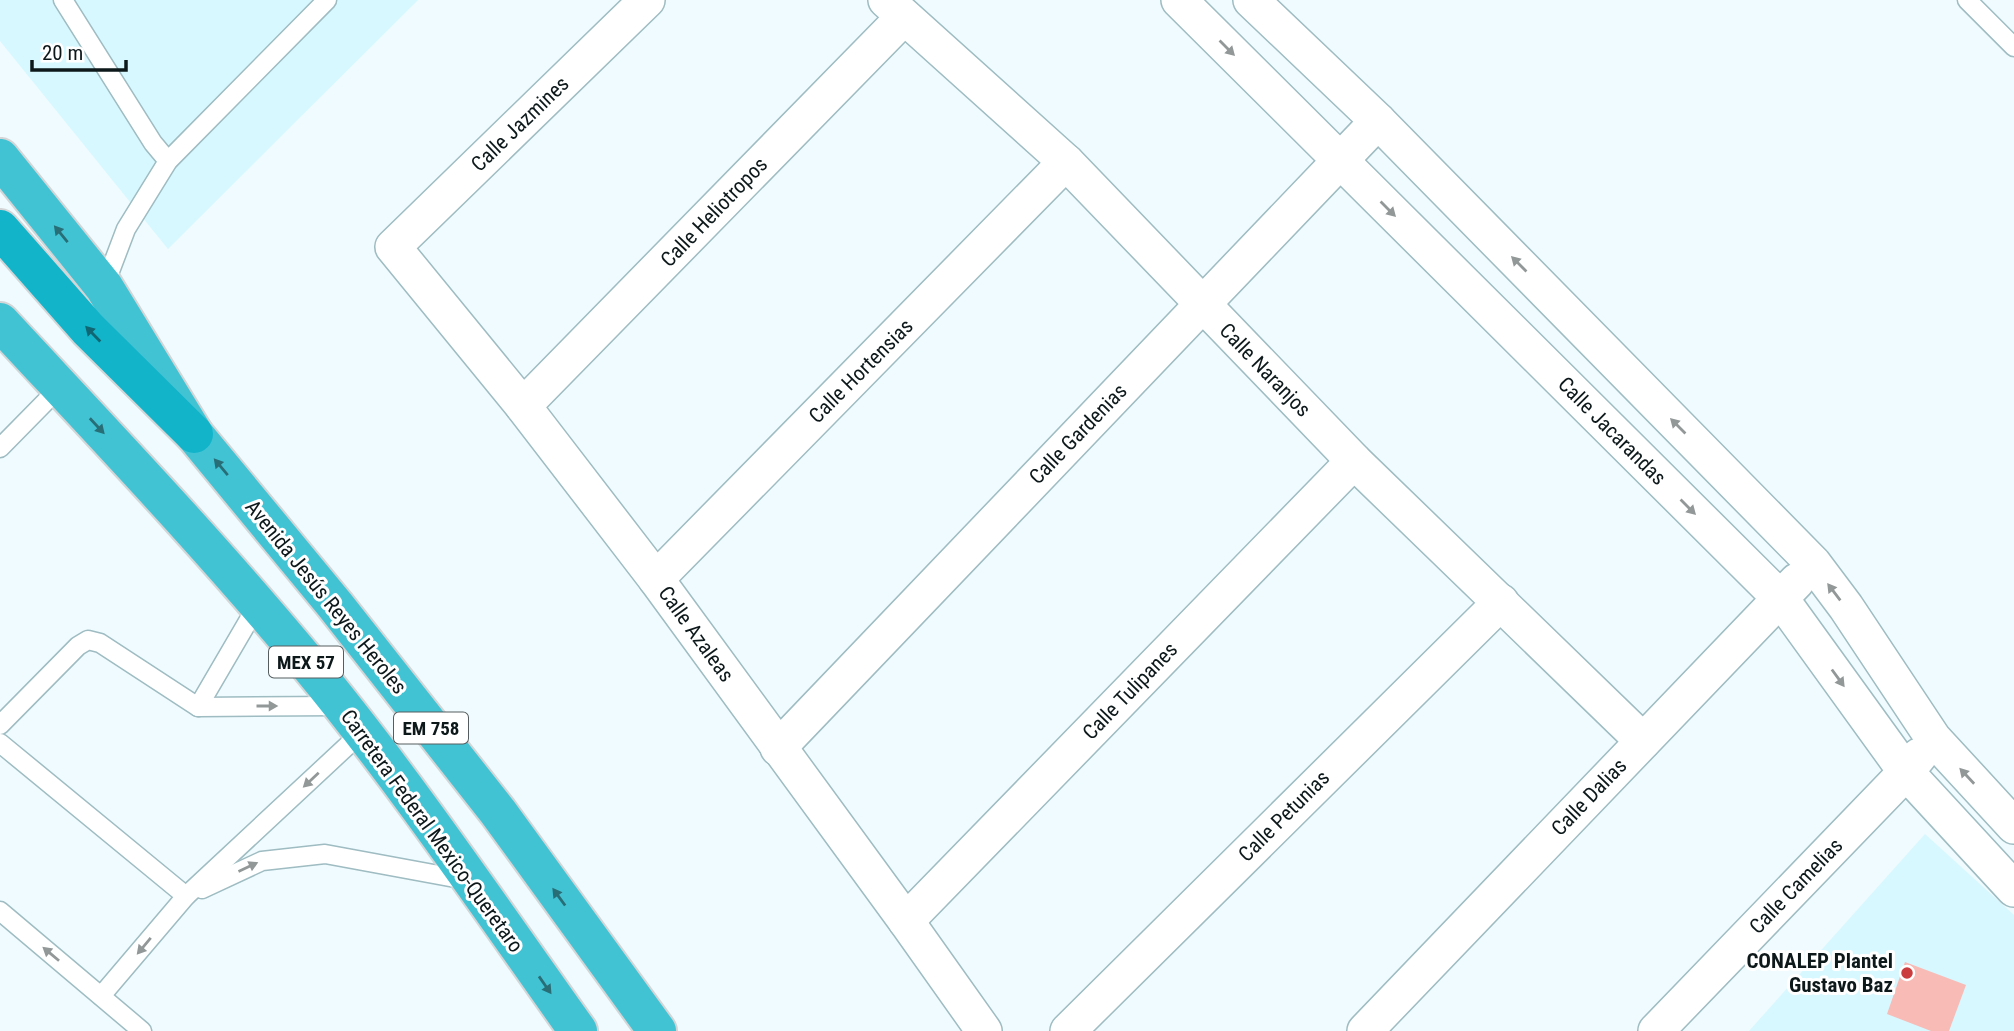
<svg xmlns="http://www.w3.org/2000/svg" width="2014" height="1031" font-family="'Roboto Condensed',sans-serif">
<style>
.built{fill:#d7f8ff}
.building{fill:#f8bbb6}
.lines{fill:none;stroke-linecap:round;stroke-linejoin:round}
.service-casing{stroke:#9ebcc2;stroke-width:21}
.minor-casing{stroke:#9ebcc2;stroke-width:38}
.trunk-casing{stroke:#d3d5d6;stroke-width:42}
.motorway-casing{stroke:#d3d5d6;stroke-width:42}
.service{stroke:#fff;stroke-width:18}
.minor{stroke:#fff;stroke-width:35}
.trunk{stroke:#42c3d4;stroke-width:38}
.motorway{stroke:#12b4ca;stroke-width:38}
.oneway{fill:#929798}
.oneway2{fill:#286e77}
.oneway3{fill:#106672}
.poi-dot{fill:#cb3c3f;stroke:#fff;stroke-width:2.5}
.labels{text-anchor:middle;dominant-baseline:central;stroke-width:6;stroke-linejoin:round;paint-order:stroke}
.shield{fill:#fff;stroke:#565d5f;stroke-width:2}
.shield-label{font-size:19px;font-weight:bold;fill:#0d181a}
.street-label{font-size:21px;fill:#0d181a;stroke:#fff}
.poi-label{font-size:21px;font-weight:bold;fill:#0d181a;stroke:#fff;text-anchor:end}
</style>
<rect width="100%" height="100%" fill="#effbfe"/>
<g class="built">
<polygon points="0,0 418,0 168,249 0,41"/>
<polygon points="1925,834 2014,915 2014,1031 1749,1031"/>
</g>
<polygon class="building" points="1905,962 1966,985 1949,1031 1931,1031 1887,1014"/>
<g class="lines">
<defs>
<g id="service">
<polyline points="63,0 153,143 168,161"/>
<polyline points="1967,0 2014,47"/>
<polyline points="104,287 126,229 168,161 327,0"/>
<polyline points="0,448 60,387"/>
<polyline points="198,707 257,606"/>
<polyline points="0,725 78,646 88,640 100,643 198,707 340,706"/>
<polyline points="0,743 186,896"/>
<polyline points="202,889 262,861 325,854 466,880"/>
<polyline points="0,911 142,1031"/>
<polyline points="101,996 186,896 361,733"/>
</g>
<g id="minor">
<polyline points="647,0 393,247 523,406 656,579 906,921 984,1031"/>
<polyline points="886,0 1066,162 1354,461 1643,741"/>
<polyline points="1179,0 1781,599 1906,772 2014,889"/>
<polyline points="1251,0 1378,121 1813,563 1846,607 1933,738 2014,826"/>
<polyline points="523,406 904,17"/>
<polyline points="656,579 1066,162"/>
<polyline points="778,748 1378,121"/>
<polyline points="906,921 1354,461"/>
<polyline points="1068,1031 1501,602"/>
<polyline points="1365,1031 1797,581"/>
<polyline points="1656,1031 1906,772 1919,756"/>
</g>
<g id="trunk">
<polyline points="0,158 104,287 194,434 335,605 498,812 657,1031"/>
<path d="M 0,322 C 103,433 208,543 305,660 C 403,778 489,906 578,1031"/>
</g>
<polyline id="motorway" points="0,229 88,329 194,434"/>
</defs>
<use href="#service" class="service-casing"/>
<use href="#minor" class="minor-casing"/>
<use href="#trunk" class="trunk-casing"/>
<use href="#motorway" class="motorway-casing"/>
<use href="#service" class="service"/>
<use href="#minor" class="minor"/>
<use href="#trunk" class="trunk"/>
<use href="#motorway" class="motorway"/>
</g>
<defs><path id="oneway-solid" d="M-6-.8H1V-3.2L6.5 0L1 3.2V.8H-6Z" transform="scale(1.75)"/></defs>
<g class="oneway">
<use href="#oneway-solid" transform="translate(1227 48) rotate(45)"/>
<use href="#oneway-solid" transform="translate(1388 209) rotate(45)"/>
<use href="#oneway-solid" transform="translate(1519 264) rotate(-135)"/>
<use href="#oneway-solid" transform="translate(1678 426) rotate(-135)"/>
<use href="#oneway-solid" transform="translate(1688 507) rotate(45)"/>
<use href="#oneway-solid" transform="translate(1834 592) rotate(-127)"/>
<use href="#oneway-solid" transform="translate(1838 678) rotate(54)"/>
<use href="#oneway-solid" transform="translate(267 706)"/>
<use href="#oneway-solid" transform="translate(1967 776) rotate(-133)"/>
<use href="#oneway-solid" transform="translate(311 780) rotate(137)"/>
<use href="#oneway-solid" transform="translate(248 867) rotate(-25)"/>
<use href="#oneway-solid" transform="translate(144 946) rotate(130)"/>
<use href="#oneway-solid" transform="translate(51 954) rotate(-140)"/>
</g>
<g class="oneway2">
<use href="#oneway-solid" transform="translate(61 234) rotate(-129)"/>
<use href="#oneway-solid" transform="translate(97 426) rotate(47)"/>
<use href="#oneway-solid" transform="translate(221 467) rotate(-130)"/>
<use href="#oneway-solid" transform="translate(559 897) rotate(-126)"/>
<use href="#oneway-solid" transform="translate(545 985) rotate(55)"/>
</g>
<use class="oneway3" href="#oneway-solid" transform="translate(93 334) rotate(-134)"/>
<circle class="poi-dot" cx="1907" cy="973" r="7"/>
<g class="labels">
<g class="shield">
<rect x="269" y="646.5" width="74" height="31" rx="5"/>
<rect x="394" y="712.5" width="74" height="31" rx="5"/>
</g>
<g class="shield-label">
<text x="306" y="662">MEX 57</text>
<text x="431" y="728">EM 758</text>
</g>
<g class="street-label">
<text transform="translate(520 124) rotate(-44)">Calle Jazmines</text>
<text transform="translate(714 212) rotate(-46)">Calle Heliotropos</text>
<text transform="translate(1265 370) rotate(46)">Calle Naranjos</text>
<text transform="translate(861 371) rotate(-45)">Calle Hortensias</text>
<text transform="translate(1612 431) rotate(45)">Calle Jacarandas</text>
<text transform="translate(1078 434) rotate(-46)">Calle Gardenias</text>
<text transform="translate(326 597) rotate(51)">Avenida Jesús Reyes Heroles</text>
<text transform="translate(696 634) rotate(54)">Calle Azaleas</text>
<text transform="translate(1130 691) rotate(-46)">Calle Tulipanes</text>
<text transform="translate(1589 797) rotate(-46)">Calle Dalias</text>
<text transform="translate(1284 816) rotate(-45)">Calle Petunias</text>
<text transform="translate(432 831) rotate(54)">Carretera Federal Mexico-Queretaro</text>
<text transform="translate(1796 886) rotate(-46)">Calle Camelias</text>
</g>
<g class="poi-label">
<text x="1893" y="961">CONALEP Plantel<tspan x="1893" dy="24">Gustavo Baz</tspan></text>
</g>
</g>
<path d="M32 60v10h94v-10" fill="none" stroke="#0d181a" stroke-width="3.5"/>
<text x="42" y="60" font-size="21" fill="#0d181a" stroke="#ffffff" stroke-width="5" paint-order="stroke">20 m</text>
</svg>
